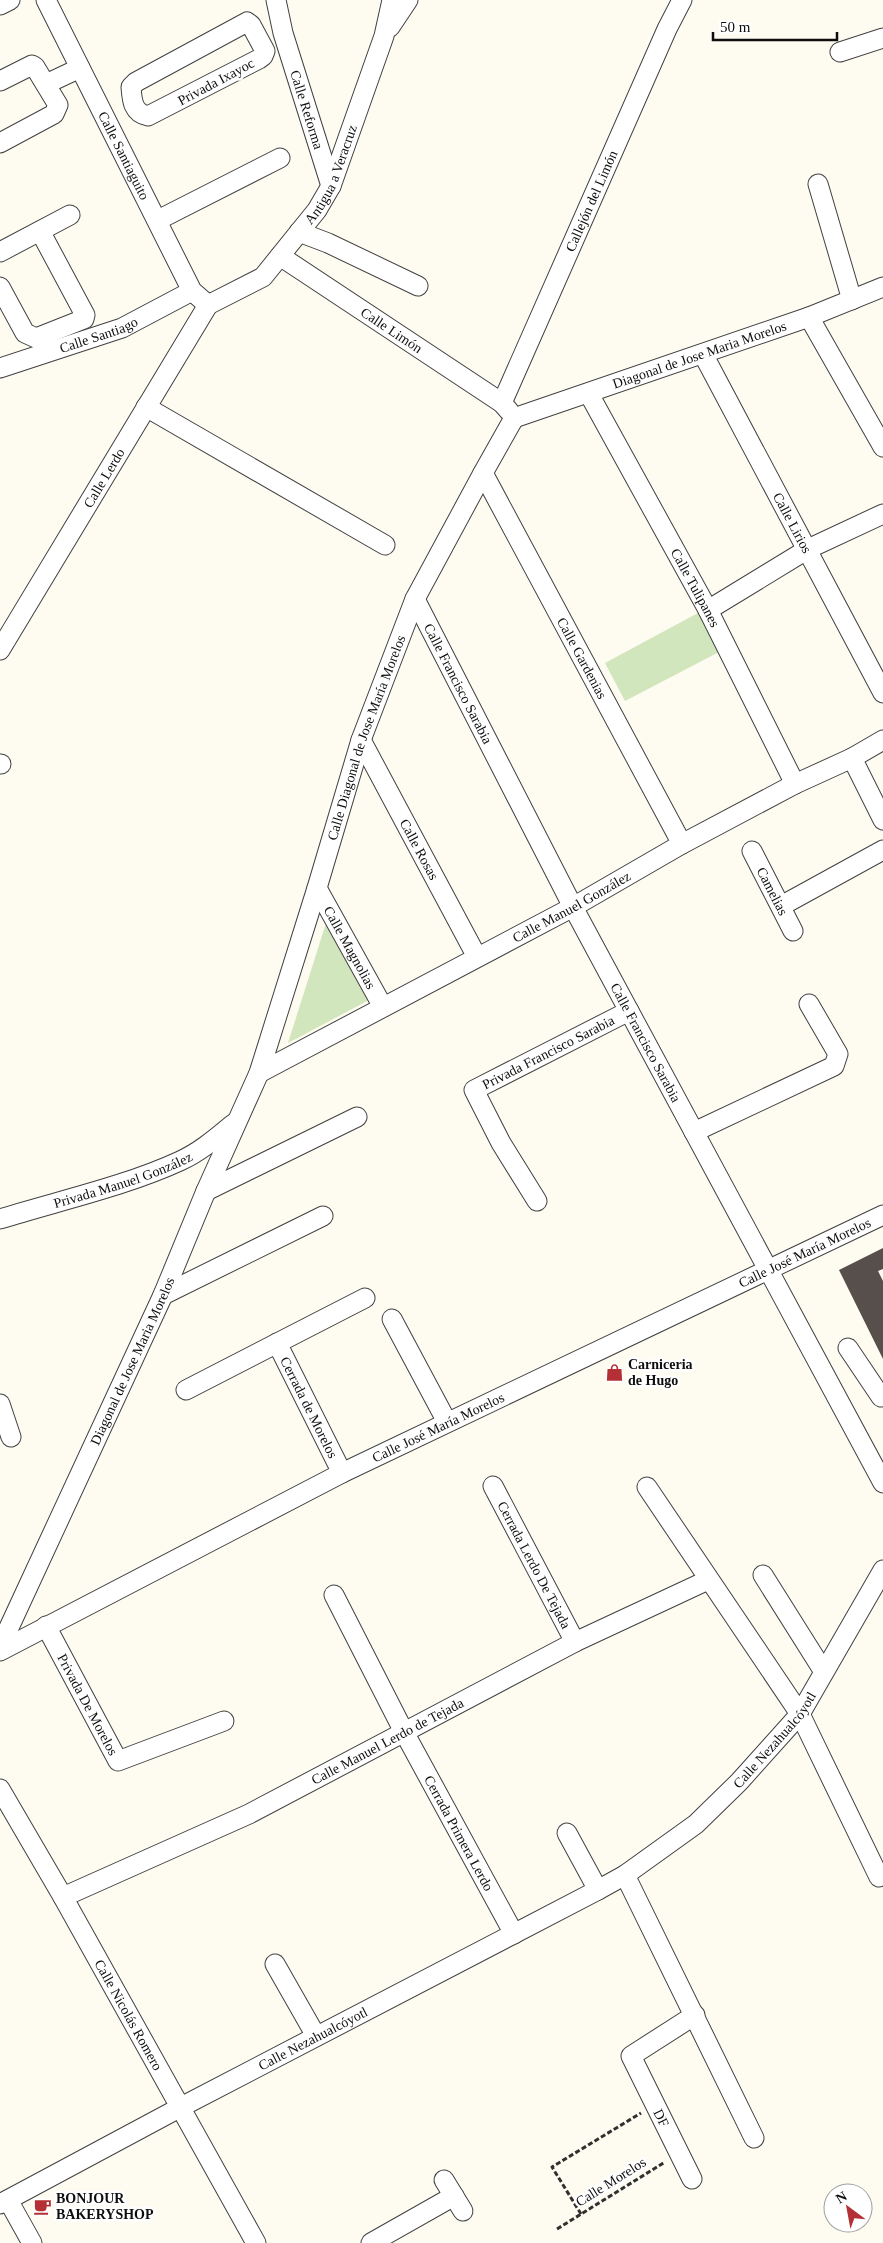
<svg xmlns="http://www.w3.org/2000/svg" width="883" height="2243" font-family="Georgia,serif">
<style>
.park{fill:#d1e6bc}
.building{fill:#564f4b}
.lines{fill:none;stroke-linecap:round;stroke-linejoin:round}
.minor-casing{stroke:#414141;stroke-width:21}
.path{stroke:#303030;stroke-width:3;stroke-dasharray:5 2.5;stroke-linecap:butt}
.minor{stroke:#fff;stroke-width:19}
.labels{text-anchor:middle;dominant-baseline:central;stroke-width:5;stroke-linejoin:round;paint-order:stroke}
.street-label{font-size:14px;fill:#0e0e0e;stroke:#fff}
.poi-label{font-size:14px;font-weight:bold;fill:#0e0e0e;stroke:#fff;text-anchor:start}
</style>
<rect width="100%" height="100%" fill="#fefbf0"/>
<g class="park">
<polygon points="698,613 719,652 625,701 605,663"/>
<polygon points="327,920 371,999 288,1043"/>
</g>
<polygon class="building" points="883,1248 883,1269 878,1271 883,1281 883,1359 839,1270"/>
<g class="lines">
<defs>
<g id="minor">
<path id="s1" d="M 46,0 L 192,291 L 208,305"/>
<path id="s2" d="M 276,0 L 283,33 L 331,186"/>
<polyline points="0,5 10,0"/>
<path d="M 247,22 L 251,25 L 265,51 L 263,56 L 259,59 L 148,116 C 133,113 132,101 131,87 L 136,82 Z"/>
<polyline points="390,27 408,0"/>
<polyline points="840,52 883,38"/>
<polyline points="0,81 32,65 35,67 58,105 54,114 0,143"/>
<polyline points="46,84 80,68"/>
<polyline points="818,184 852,300"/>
<polyline points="158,220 280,158"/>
<polyline points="299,232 328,243 418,286"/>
<polyline points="0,252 70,215"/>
<path id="s3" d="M 280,256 L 502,403 L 509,411"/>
<polyline points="0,287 25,333 36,338 84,319 85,315 40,231"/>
<path id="s4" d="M 208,305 L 263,277 L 317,210 L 331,186 L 384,36 L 392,0"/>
<polyline points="809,317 883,447"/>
<path id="s5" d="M 703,354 L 883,693"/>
<path id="s6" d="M 0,368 L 122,328 L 192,291"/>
<path id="s7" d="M 589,394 L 708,610 L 795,784"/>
<path id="s8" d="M 502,403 L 667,29 L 682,0"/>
<polyline points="146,407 385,545"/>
<path id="s9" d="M 514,418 L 809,317 L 883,287"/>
<path id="s10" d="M 483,473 L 682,844"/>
<path id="s11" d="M 415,599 L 573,907 L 883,1483"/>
<polyline points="708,610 808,549 883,514"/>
<path id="s12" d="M 0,650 L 208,305"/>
<path id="s13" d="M 361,740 L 477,957"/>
<polyline points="852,758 883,820"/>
<polyline points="0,764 1,764"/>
<path id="s14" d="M 752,851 L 793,931"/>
<path id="s15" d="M 317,888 L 383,1007"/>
<polyline points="781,906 883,850"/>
<path id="s16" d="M 259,1073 L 573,907 L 682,844 L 795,784 L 852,758 L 883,740"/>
<polyline points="694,1132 834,1066 838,1054 809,1004"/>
<polyline points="206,1191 357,1117"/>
<path id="s17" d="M 537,1201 L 501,1143 L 474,1090 L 629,1011"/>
<path id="s18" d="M 0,1219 C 58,1201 126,1186 180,1161 C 200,1152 216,1138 233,1124"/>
<polyline points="163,1295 323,1216"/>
<polyline points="392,1319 447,1422"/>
<path id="s19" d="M 277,1343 L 342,1473"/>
<polyline points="848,1348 881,1397 883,1396"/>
<polyline points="186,1390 365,1298"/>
<polyline points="0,1404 11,1437"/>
<path id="s20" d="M 493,1486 L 575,1642"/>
<polyline points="647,1487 800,1714 879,1877"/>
<polyline points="763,1575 824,1672"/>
<path id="s21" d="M 334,1595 L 404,1732 L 514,1934"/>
<path id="s22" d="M 46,1626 L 118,1761 L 224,1721"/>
<path id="s23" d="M 0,1647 L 163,1295 L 206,1191 L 259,1073 L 317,888 L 361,740 L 415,599 L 483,473 L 514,418"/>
<path id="s24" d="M 0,1651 L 342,1473 L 883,1215"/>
<path id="s25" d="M 0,1789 L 63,1897 L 256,2243"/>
<polyline points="567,1833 598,1890"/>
<polyline points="625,1875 754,2138"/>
<path id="s26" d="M 63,1897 L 249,1814 L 575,1642 L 708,1580"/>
<polyline points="275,1964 316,2036"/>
<polyline points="692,2179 631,2056 695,2015"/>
<polyline points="444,2180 463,2211"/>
<polyline points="8,2200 32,2243"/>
<path id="s27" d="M 0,2204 L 181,2107 L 598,1890 L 625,1875 L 696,1824 L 739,1782 L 800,1714 L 883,1570"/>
<polyline points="371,2243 454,2196"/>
</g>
</defs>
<use href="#minor" class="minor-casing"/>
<g class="path">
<polyline points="581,2214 552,2167 641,2113"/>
<polyline points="557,2229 665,2162"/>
</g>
<use href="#minor" class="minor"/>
</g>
<defs>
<symbol id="shop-bare" viewBox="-9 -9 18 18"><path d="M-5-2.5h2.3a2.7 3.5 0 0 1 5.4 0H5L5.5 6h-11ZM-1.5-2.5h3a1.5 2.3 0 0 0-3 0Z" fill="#b43035" stroke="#fff" stroke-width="2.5" paint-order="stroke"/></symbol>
<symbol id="cafe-bare" viewBox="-9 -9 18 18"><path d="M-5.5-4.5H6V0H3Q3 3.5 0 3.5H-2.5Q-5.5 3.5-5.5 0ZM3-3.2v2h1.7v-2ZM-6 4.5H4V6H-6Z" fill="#b43035" stroke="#fff" stroke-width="2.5" paint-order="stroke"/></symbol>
</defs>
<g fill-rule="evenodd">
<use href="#shop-bare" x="602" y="1360" width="25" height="25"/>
<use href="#cafe-bare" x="30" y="2194" width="25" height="25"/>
</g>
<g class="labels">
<g class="street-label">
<text transform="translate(216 82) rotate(-28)">Privada Ixayoc</text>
<text stroke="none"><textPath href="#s2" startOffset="114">Calle Reforma</textPath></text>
<text stroke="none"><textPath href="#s1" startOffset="174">Calle Santiaguito</textPath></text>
<text stroke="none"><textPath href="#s4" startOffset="186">Antigua a Veracruz</textPath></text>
<text stroke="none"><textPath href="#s8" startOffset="221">Callejón del Limón</textPath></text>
<text stroke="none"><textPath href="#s3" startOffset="134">Calle Limón</textPath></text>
<text stroke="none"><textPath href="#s6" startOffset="104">Calle Santiago</textPath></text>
<text stroke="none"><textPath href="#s9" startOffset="196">Diagonal de Jose Maria Morelos</textPath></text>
<text stroke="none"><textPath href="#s12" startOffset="201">Calle Lerdo</textPath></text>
<text stroke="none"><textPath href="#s5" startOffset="191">Calle Lirios</textPath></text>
<text stroke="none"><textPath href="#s7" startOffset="221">Calle Tulipanes</textPath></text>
<text stroke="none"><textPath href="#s10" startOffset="210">Calle Gardenias</textPath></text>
<text stroke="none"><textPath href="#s11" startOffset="95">Calle Francisco Sarabia</textPath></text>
<text stroke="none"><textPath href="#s23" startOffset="982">Calle Diagonal de Jose María Morelos</textPath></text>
<text stroke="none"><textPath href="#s13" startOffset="124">Calle Rosas</textPath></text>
<text stroke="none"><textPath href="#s14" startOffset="45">Camelias</textPath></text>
<text stroke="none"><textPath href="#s16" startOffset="354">Calle Manuel González</textPath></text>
<text stroke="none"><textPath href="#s15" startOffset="68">Calle Magnolias</textPath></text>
<text stroke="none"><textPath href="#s11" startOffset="500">Calle Francisco Sarabia</textPath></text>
<text stroke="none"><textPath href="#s17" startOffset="211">Privada Francisco Sarabia</textPath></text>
<text stroke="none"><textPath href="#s18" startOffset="129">Privada Manuel González</textPath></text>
<text stroke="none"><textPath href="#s24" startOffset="898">Calle José María Morelos</textPath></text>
<text stroke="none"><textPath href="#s23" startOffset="315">Diagonal de Jose Maria Morelos</textPath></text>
<text stroke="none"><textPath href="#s19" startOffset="72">Cerrada de Morelos</textPath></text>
<text stroke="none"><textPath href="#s24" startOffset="492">Calle José María Morelos</textPath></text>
<text stroke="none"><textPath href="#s20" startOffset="89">Cerrada Lerdo De Tejada</textPath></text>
<text stroke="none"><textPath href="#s22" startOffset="89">Privada De Morelos</textPath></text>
<text stroke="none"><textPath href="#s27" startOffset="909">Calle Nezahualcóyotl</textPath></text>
<text stroke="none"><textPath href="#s26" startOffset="360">Calle Manuel Lerdo de Tejada</textPath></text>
<text stroke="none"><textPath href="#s21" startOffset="269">Cerrada Primera Lerdo</textPath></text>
<text stroke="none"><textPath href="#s25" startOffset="260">Calle Nicolás Romero</textPath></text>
<text stroke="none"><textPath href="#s27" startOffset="354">Calle Nezahualcóyotl</textPath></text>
<text transform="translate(661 2118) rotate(64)">DF</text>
<text transform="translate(611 2182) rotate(-32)">Calle Morelos</text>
</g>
<g class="poi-label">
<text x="628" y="1364">Carniceria<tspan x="628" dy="16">de Hugo</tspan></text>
<text x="56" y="2198">BONJOUR<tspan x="56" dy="16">BAKERYSHOP</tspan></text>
</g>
</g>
<g transform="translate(848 2208) rotate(328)"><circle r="24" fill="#ffffff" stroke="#9f9f9f"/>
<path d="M0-4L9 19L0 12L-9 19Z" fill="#b43035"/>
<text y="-8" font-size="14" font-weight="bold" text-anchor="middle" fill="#0e0e0e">N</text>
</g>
<path d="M713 32v8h124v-8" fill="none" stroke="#0e0e0e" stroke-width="2.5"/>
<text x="720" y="32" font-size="15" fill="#0e0e0e" stroke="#ffffff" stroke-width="4" paint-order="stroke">50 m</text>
</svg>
